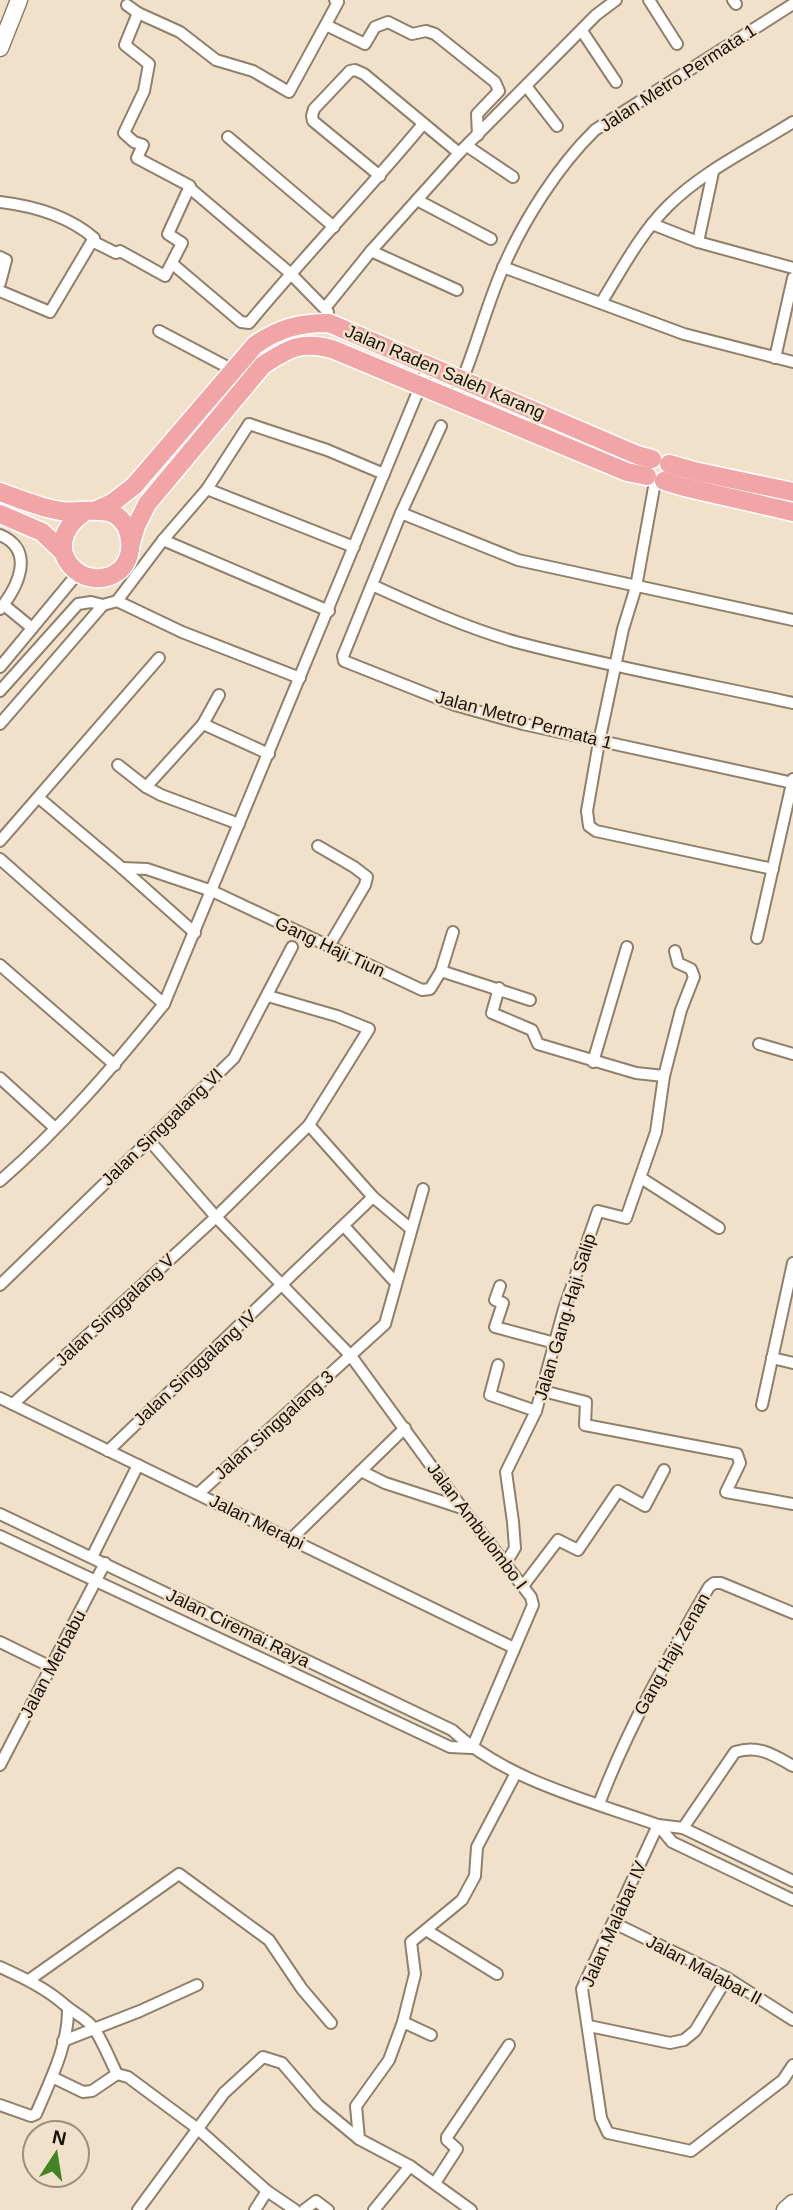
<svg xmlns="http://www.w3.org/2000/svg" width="793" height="2210" font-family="Helvetica,sans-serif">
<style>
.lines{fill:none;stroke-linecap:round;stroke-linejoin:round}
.street-casing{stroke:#8f806b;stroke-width:14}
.secondary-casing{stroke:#8f806b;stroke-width:19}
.primary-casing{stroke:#fff;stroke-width:21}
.street{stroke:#fff;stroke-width:10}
.secondary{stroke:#fff;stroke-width:16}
.primary{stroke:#f1a5a6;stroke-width:18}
.labels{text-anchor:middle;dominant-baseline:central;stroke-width:5;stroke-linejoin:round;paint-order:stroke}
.street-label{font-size:18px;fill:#17110a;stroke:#f2e1ca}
</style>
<rect width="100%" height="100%" fill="#f2e1ca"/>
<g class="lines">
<defs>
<g id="street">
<polyline points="649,0 677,44"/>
<polyline points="733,0 736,4"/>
<polyline points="127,5 138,13 180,32 216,60 253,71 289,92 338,2 335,0"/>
<polyline points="326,25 365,44 375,27 388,22 412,34 426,31 435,34 495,82 499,91 477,114 478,135"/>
<polyline points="582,31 616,82"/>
<polyline points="526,86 557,126"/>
<polyline points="228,137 334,227"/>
<polyline points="467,146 513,177"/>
<polyline points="380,176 313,121 312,116 314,109 350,71 355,70 364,74 459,153"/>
<polyline points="192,190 290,273 328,312"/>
<polyline points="417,200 491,239"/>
<path d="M 0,202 C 34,206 68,216 94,238 L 50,312 L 0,291"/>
<polyline points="652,224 698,242 793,268"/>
<polyline points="92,241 116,253 120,251 165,276 182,243 168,234 190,186 137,158 143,145 134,142 124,133 144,91 149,64 125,45 138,13"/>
<polyline points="698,242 713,172"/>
<polyline points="371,251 457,290"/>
<polyline points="0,257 6,260 0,283"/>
<path d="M 175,266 L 241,322 L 249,323 C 305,255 367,192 423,124"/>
<polyline points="503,267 684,334 793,362"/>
<path d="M 601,303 C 622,269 640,234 668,206 C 703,171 752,148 793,122"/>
<polyline points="325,308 371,251 459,153 596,15 616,0"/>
<polyline points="159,331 233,370"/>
<polyline points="775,358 793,278"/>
<path d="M 454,399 C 474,357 484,311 503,268 C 523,221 558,166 595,130 L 793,4"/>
<polyline points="441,426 401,513 343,656 344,661 455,705 523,724 793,783"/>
<polyline points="655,482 636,587 623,629 599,742 587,811 589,826 596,831 773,869"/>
<polyline points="207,489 354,547"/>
<polyline points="401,513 518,560 793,620"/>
<path d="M 0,535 C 36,550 18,587 0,609"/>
<polyline points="163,540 329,611"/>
<path d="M 372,585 C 418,606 467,628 516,642 C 607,666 701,683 793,703"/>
<polyline points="117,601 182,632 300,678"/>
<polyline points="4,605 32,628"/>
<polyline points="0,667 78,573"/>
<polyline points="0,691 78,604 91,602 103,605 117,601 163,540 207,489 249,424 327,450 384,474"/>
<polyline points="0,724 103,605"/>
<polyline points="203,724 269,754"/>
<polyline points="118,765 146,787 161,795 239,824"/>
<polyline points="146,787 203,724 219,695"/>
<polyline points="39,798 122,868 195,933"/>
<polyline points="0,841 159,658"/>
<polyline points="318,846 354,867 367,877 365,885 329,946"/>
<polyline points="0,859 164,1004"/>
<polyline points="122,868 147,869 212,891 422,990 430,989 441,971 453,932"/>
<polyline points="757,938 793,779"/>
<polyline points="0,965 115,1065"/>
<polyline points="441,971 530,1000"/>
<polyline points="499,988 492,1013 532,1030 538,1044 636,1073 664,1076"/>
<polyline points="759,1044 793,1054"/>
<polyline points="593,1062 627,947"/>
<polyline points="0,1078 55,1128"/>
<polyline points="309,1125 373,1197 411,1229"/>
<polyline points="148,1139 216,1217 351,1356 462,1508 531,1597 533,1605 472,1748"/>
<polyline points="641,1178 719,1228"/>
<path d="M 0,1181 C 61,1128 114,1066 164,1004 L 429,365"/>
<polyline points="344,1226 396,1283"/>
<polyline points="0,1285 234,1058 292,947"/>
<polyline points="500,1286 495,1300 503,1303 495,1327 555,1343"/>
<polyline points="772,1358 793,1363"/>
<polyline points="498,1365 490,1395 536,1411"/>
<polyline points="543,1391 586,1402 585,1425 737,1454 740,1463 726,1492 793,1504"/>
<polyline points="0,1398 514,1648"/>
<polyline points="13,1404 216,1217 309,1125 369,1029 337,1016 268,996"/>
<polyline points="762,1405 793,1263"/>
<polyline points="108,1451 373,1197"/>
<polyline points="361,1471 385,1483 462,1508"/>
<polyline points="198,1494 385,1324 423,1189"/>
<path d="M 0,1514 L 452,1730 C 506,1780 590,1801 658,1825 L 683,1828 L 793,1881"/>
<polyline points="0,1536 450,1747 472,1748"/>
<polyline points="291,1539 405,1428"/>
<polyline points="92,1557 138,1465"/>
<polyline points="506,1563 515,1548 513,1522 506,1472 536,1411 564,1309 598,1211 626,1218 656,1132 664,1076 681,1010 694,977 691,969 678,963 675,951"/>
<polyline points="523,1586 558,1540 578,1550 618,1491 645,1506 664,1470"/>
<polyline points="0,1642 51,1667"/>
<polyline points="0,1765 105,1563"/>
<path d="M 599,1804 C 628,1727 668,1658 709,1587 L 714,1583 L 721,1583 L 793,1613"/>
<polyline points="658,1825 582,1989 601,2118 608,2133 691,2151 783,2080 793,2065"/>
<polyline points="658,1825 672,1842 793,1900"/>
<path d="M 683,1828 L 735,1752 C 759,1745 772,1754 793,1766"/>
<polyline points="614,1923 727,1978 793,2020"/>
<polyline points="426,1930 497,1974"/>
<path d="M 0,1967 C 24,1978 46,1988 66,2006 C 75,2014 87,2018 95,2030 C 104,2044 110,2060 117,2074"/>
<polyline points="29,1980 179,1874 269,1940 302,1989 331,2023"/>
<polyline points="403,2022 431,2035"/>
<polyline points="589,2026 670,2043 684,2040 695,2031 727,1978"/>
<polyline points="63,2041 140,2011 197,1985"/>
<polyline points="52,2077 83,2092 92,2091 117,2074 128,2077 198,2129 267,2191 295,2210"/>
<path d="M 0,2105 L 31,2116 L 36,2114 C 50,2081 69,2044 68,2008"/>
<polyline points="359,2139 356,2106 389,2060 403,2022 415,1974 411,1942 462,1900 475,1876 477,1847 516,1773"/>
<polyline points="435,2183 457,2149 447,2140 447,2137 509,2045"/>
<polyline points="138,2210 224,2093 263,2057 282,2063 318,2105 359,2139 410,2166 471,2210"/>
<polyline points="255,2210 267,2191"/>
<polyline points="304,2210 316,2201 328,2210"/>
<polyline points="374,2210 410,2166"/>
</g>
<g id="secondary">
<polyline points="0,48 19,0"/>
<polyline points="785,2210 793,2203"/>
</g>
<g id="primary">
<polyline points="669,464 694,471 793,492"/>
<polyline points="664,481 684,487 793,512"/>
<path d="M 0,492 C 20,499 40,508 61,511 C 77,513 100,507 114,514 C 133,525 136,555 120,570 C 86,598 34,549 83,513"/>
<path d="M 97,510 L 112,503 L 134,486 L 255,345 C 280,328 299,323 329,323 L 637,455 L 652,459"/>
<polyline points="0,514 42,532 63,552"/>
<path d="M 131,543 L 136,526 L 147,504 L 263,365 C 289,348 301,341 332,349 L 627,472 L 647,476"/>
</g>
</defs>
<use href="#street" class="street-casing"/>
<use href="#secondary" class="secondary-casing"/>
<use href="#primary" class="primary-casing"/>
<use href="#street" class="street"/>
<use href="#secondary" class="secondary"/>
<use href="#primary" class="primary"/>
</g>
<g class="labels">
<g class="street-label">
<text transform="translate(678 78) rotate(-33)">Jalan Metro Permata 1</text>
<text transform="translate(445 372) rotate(23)">Jalan Raden Saleh Karang</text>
<text transform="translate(524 720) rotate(15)">Jalan Metro Permata 1</text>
<text transform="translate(330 947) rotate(25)">Gang Haji Tiun</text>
<text transform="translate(162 1127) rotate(-44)">Jalan Singgalang VI</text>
<text transform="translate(115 1310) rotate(-43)">Jalan Singgalang V</text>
<text transform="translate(565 1317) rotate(-73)">Jalan Gang Haji Salip</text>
<text transform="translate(195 1368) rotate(-43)">Jalan Singgalang IV</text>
<text transform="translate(274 1425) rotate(-42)">Jalan Singgalang 3</text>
<text transform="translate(257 1522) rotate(26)">Jalan Merapi</text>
<text transform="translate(477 1526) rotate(53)">Jalan Ambulombo I</text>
<text transform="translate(238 1628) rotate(26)">Jalan Ciremai Raya</text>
<text transform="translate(672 1654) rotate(-61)">Gang Haji Zenan</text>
<text transform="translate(53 1664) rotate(-62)">Jalan Merbabu</text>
<text transform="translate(614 1924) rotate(-66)">Jalan Malabar IV</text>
<text transform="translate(704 1970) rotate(28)">Jalan Malabar II</text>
</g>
</g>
<g transform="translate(56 2154) rotate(12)"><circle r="33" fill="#f2e1ca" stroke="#9a8e7d" stroke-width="2"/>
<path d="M0-5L12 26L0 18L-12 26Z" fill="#418325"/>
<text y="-10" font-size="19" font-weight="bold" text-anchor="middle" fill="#17110a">N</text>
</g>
</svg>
